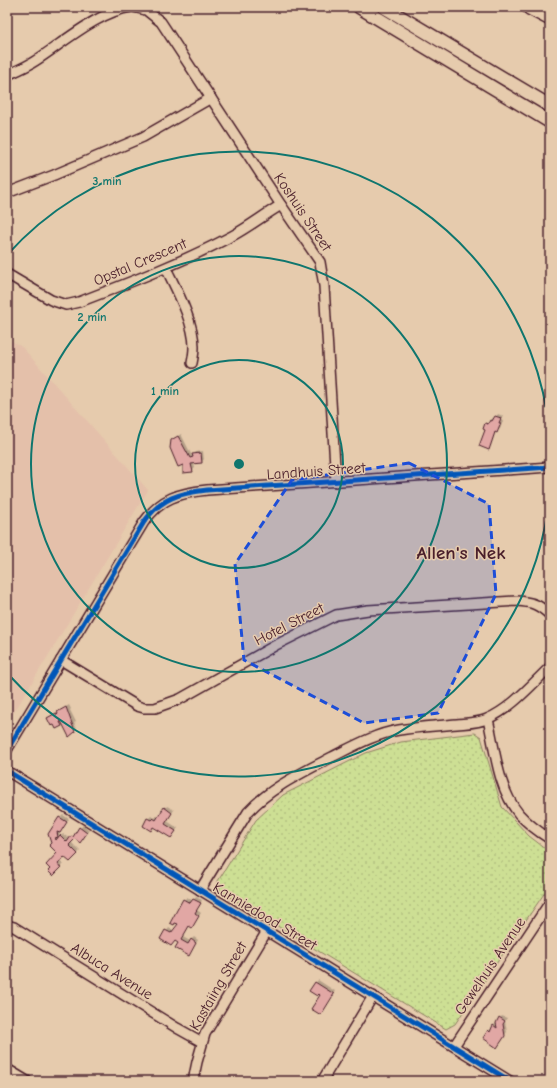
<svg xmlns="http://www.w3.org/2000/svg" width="557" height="1088" font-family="'Comic Neue',sans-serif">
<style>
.built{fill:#e4c0aa}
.park{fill:url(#park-dots);stroke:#8c7f60}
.shadow{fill:#0003}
.building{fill:#e1a7a4;stroke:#4a1f2b}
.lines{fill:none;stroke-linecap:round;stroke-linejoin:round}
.street-casing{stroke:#4a1f2b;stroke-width:12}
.secondary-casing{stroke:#4a1f2b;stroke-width:15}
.street{stroke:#e6cbad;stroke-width:9}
.secondary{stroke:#e6cbad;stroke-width:12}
.cycleway-casing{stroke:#e6cbad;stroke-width:8}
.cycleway{stroke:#0057b8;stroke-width:5}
.marked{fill:#1d4ed8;fill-opacity:0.2;stroke:#1d4ed8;stroke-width:3;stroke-dasharray:8 5;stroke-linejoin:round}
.ring{fill:none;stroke:#0f766e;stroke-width:2}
.labels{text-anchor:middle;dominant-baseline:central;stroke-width:3;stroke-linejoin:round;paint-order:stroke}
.street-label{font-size:15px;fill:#4a1f2b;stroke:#e6cbad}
.district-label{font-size:19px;font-weight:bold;fill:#4a1f2b;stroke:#e6cbad}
.centre{fill:#0f766e;stroke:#e6cbad;stroke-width:2}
.ring-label{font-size:12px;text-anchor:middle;font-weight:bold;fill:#0f766e;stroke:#e6cbad;stroke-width:3;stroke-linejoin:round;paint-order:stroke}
</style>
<defs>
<pattern id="park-dots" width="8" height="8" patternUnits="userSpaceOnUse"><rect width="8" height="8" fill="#cddf94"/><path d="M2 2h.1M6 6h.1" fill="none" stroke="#b2bf80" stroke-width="1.8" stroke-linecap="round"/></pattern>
</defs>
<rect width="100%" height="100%" fill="#e6cbad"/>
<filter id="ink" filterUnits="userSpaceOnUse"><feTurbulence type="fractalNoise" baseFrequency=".025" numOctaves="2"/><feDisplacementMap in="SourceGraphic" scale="8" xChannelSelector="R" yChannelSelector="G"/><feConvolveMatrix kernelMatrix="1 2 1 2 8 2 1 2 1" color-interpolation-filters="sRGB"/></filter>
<g filter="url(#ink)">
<polygon class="built" points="7,338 22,347 148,490 7,724"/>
<polygon class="park" points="475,733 481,737 502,807 529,836 550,852 550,885 455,1024 446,1029 220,891 218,881 256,820 283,795 366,753 401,742"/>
<g class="shadow">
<polygon points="498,414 503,416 501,420 503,421 500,429 496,431 491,446 488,449 486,424 493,418 495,418"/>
<polygon points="181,434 192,456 196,452 203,451 204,459 202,462 194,463 195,468 192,471 183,464 172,440"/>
<polygon points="69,705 71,709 70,710 76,722 74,723 77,729 74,731 63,723 56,727 48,718"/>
<polygon points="167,806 174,810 167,821 178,828 171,837 148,819 151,816 154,818 156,816 159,817"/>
<polygon points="63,815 69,819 60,832 60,834 58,836 59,838 63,834 70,839 75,834 83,825 89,830 83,839 75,838 71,842 80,851 70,861 65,855 59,861 63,864 53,874 59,853 50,845 60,818"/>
<polygon points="187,897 193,901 196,897 202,900 197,910 201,913 194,924 192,927 190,925 183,937 190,941 194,937 198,940 191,952 175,940 161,939 169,928 174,931 179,924 184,900"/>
<polygon points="318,980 335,991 323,1011 321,994 316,983"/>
<polygon points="502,1016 507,1018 505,1021 507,1032 497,1047 489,1031"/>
</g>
<g class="building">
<polygon points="495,416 501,418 499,423 501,423 497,433 495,432 489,450 479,446 485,430 483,429 485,423 488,424 490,420 492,421"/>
<polygon points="178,436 190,458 193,457 192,454 201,453 202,463 191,464 193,472 183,473 183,465 178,467 170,448 171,440"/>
<polygon points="66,707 75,732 69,737 61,721 60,722 62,726 56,729 54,725 51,726 47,718 56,713 57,715 58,714 57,712"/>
<polygon points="164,807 172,813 165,824 176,831 171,838 153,827 151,831 143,826 147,818 151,820 153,818 156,820"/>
<polygon points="59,817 67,822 60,833 57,832 58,837 55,838 56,840 60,835 67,842 71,836 73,837 79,827 87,833 80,843 75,839 69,845 78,854 70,862 64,857 58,864 61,868 53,876 48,871 50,869 46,865 57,853 49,845 51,843 48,834"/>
<polygon points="183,899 190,903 193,899 201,903 195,913 199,916 192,928 189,926 181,940 188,944 191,939 196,943 189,956 175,948 178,943 175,941 171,946 160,939 165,930 171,933 178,924 175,923 174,925 170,923"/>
<polygon points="315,982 334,994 321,1015 311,1009 320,995 319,994 317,996 309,991"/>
<polygon points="499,1017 505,1021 503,1024 505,1036 497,1048 483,1038 488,1030 490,1032 493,1025 497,1028 496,1023"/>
</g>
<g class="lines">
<defs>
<g id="street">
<polyline points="132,7 146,10 161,22 281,205 320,262 324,286 336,482"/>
<polyline points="526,7 529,10 550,21"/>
<path d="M 7,75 C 16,71 26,67 35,61 C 63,43 99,11 132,7"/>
<polyline points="7,193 54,175 143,137 211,98"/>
<path d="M 166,268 C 177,291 194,322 194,347 C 194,352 193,358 192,363"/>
<path d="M 7,274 L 51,300 L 66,305 L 79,302 C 131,282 183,262 232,236 C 249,227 264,215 281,205"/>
<path d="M 61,660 L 137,706 L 144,708 L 155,708 L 180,699 L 276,645 L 336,615 L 368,610 L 517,601 C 533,602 539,605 550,615"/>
<path d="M 488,719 C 495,750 498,789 519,814 C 528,824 539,832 550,839"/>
<path d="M 7,750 L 144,522 C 161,498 179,493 207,490 L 550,467"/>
<polyline points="7,771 510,1081"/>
<path d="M 200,890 L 248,812 C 271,787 302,773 332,757 C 354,746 375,734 399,730 C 418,727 438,726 457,724 C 467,723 478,723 487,719 C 511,709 532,684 550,667"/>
<polyline points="7,925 14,927 177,1028 202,1042"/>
<polyline points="454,1046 550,902"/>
<polyline points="7,1069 27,1081"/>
<polyline points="193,1081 197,1062 205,1034 267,931"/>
<polyline points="322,1081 373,996"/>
</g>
<g id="secondary">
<polyline points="359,7 550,122"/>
<polyline points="384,7 550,106"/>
</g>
</defs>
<use href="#street" class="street-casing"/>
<use href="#secondary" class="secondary-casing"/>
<use href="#street" class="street"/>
<use href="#secondary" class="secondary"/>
<defs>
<g id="cycleway">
<path d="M 7,750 L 144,522 C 161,498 179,493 207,490 L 550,467"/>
<polyline points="7,771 510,1081"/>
</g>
</defs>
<use href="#cycleway" class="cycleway-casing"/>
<use href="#cycleway" class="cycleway"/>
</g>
</g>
<path class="marked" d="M 409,463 L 489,504 L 496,594 L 438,713 L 364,723 L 244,660 L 235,564 L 292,480 Z"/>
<g class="ring">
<circle cx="239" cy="464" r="104"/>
<circle cx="239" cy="464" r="208"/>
<path d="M550 491A312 312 0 0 1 7 673M7 255A312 312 0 0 1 550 437"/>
</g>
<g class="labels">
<g class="street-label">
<text transform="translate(303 212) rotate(56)">Koshuis Street</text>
<text transform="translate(140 262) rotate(-23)">Opstal Crescent</text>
<text transform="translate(316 471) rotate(-4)">Landhuis Street</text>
<text transform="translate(289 624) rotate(-27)">Hotel Street</text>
<text transform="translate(265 916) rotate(31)">Kanniedood Street</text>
<text transform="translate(490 966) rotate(-56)">Gewelhuis Avenue</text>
<text transform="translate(112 971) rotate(32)">Albuca Avenue</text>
<text transform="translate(218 986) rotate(-60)">Kastaiing Street</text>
</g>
<g class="district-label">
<text x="461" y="553">Allen's Nek</text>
</g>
</g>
<circle cx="239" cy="464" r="6" class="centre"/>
<g class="ring-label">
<text x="107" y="185">3 min</text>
<text x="92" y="321">2 min</text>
<text x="165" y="395">1 min</text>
</g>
<rect width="557" height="1088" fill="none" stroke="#e6cbad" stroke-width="24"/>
<rect x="12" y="12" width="533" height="1064" fill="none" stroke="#4a1f2b" stroke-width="1.5" filter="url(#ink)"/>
</svg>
